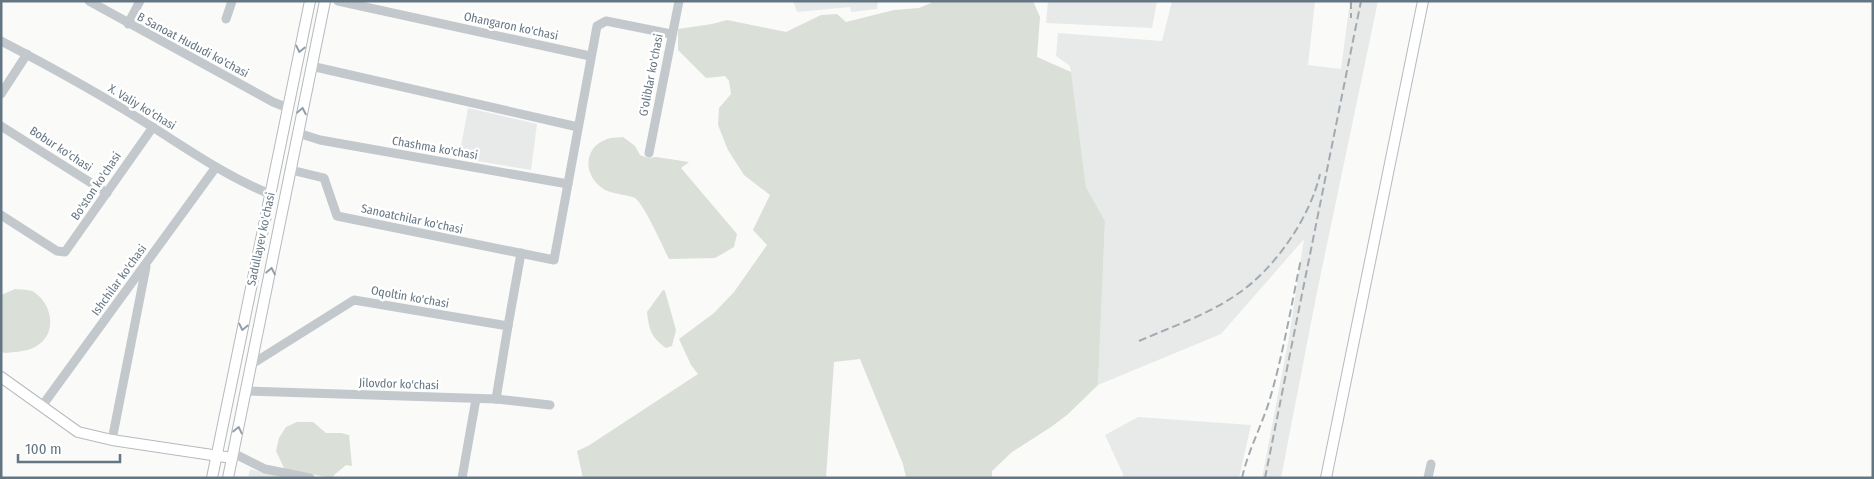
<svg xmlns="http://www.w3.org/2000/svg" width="1874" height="479" font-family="'Fira Sans Condensed',sans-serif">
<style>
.built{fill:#e8e9e9}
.green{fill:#dadfd7}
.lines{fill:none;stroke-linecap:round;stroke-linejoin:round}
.major-casing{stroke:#b5babe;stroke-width:12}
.minor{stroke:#c3c8cc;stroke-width:9}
.major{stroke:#fff;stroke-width:10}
.rail{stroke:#a2aab0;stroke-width:2;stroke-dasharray:8 4;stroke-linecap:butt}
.oneway{stroke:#939fa8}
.labels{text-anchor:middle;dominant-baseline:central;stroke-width:5;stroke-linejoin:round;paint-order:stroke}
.street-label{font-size:12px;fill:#657683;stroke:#fff}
</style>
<rect width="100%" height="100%" fill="#fafaf8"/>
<g class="built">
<polygon points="793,1 878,1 877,9 851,12 850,7 797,12"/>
<polygon points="1048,1 1157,1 1152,28 1046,23"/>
<polygon points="1172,1 1315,1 1308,65 1341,69 1350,1 1378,1 1316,297 1281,478 1262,478 1289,337 1304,239 1221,334 1098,385 1105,221 1086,187 1070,66 1056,56 1058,33 1162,41"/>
<polygon points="468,108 537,124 531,170 459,158"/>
<polygon points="1138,417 1251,425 1239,478 1123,478 1123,474 1105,435"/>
<polygon points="250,469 289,478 248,478"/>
</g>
<g class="green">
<polygon points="931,1 1033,1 1040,17 1037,57 1071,72 1086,187 1105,221 1098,385 1067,415 1051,427 1012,452 992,471 992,478 906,478 903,464 860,359 834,362 826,478 583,478 577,451 588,446 698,374 691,365 679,339 714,313 734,292 767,245 753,230 770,195 744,175 728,150 718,125 719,108 731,94 729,81 725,76 706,78 678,50 678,29 712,24 727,20 786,32 821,15 837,14 846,22 894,10 919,8 931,3"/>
<path d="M 623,137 L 635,146 L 640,155 L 648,158 L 656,157 L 689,162 L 681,168 L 737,234 L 734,247 L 715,258 L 669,259 C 663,247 644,204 635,198 C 629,195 613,194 605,190 C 583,177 582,148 607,139 C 612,137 618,138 623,137 Z"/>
<path d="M 15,289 C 21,290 29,289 34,292 C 53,305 58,335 35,347 C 25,352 14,352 4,353 L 1,351 L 1,295 Z"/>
<path d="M 663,290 L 665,291 L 676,330 L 672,346 L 666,348 C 651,337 649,330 647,312 Z"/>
<polygon points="297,422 313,422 326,433 341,433 349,435 352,466 346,465 334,475 333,478 285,470 276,451 279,438 286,427"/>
</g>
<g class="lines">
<defs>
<g id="major">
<polyline points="1,377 78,432 112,440 232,458"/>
<polyline points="212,478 310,1"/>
<polyline points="228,478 325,1"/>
<polyline points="1326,478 1423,1"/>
</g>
</defs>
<use href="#major" class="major-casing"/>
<g class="minor">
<polyline points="89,1 273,102 288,108"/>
<polyline points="338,1 590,56"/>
<polyline points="226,19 232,1"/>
<polyline points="128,24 140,1"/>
<path d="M 1,41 C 53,68 105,97 154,128 C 192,152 228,177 270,194"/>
<polyline points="311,66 578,127"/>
<polyline points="1,94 27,54"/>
<polyline points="1,126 107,193"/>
<polyline points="298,133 320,140 568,184"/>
<polyline points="649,153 679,1"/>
<polyline points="291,170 324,178 337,216 554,260 597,26 606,21 671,34"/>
<polyline points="1,215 57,251 65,252 153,127"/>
<polyline points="508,326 521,253"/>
<polyline points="252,364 354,300 508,326 496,399"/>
<polyline points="247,391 496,399 550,405"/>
<polyline points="42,406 216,167"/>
<polyline points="112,440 146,267"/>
<polyline points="233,453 265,469 310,478"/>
<polyline points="462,478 476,399"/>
<polyline points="1428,478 1431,464"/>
</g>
<use href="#major" class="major"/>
<g class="rail">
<polyline points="1351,1 1351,18"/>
<path d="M 1139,341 C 1171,327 1207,315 1236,295 C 1274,270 1310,218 1320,174"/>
<path d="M 1242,478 C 1248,451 1261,427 1269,402 C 1283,355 1291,307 1301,259"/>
<polyline points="1265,478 1361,1"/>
</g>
</g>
<defs><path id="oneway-chevron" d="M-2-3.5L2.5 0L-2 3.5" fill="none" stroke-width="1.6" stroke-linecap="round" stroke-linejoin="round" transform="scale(1.25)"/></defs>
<g class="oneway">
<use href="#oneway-chevron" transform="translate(300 49) rotate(102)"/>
<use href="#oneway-chevron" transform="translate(302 111) rotate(-79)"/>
<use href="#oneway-chevron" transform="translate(271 271) rotate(-79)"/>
<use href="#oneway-chevron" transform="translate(243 327) rotate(102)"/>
<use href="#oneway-chevron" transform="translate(238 430) rotate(-78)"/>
</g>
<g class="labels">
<g class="street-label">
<text transform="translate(511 26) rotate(12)">Ohangaron ko'chasi</text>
<text transform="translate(193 45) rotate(28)">B Sanoat Hududi ko'chasi</text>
<text transform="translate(651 75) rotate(-79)">G'oliblar ko'chasi</text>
<text transform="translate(142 107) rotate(31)">X. Valiy ko'chasi</text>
<text transform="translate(435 148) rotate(10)">Chashma ko'chasi</text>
<text transform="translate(61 149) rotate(33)">Bobur ko'chasi</text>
<text transform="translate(96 186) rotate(-56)">Bo'ston ko'chasi</text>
<text transform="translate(412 219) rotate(12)">Sanoatchilar ko'chasi</text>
<text transform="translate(261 239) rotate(-78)">Sadullayev ko'chasi</text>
<text transform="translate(119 280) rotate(-54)">Ishchilar ko'chasi</text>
<text transform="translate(410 297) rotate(10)">Oqoltin ko'chasi</text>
<text transform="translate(399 384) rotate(2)">Jilovdor ko'chasi</text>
</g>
</g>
<rect width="1874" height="479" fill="none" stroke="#657683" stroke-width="5"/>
<path d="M18 454v8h102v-8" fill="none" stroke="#657683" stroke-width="2.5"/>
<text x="25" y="454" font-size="15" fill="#657683" stroke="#ffffff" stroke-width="4" paint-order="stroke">100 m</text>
</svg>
